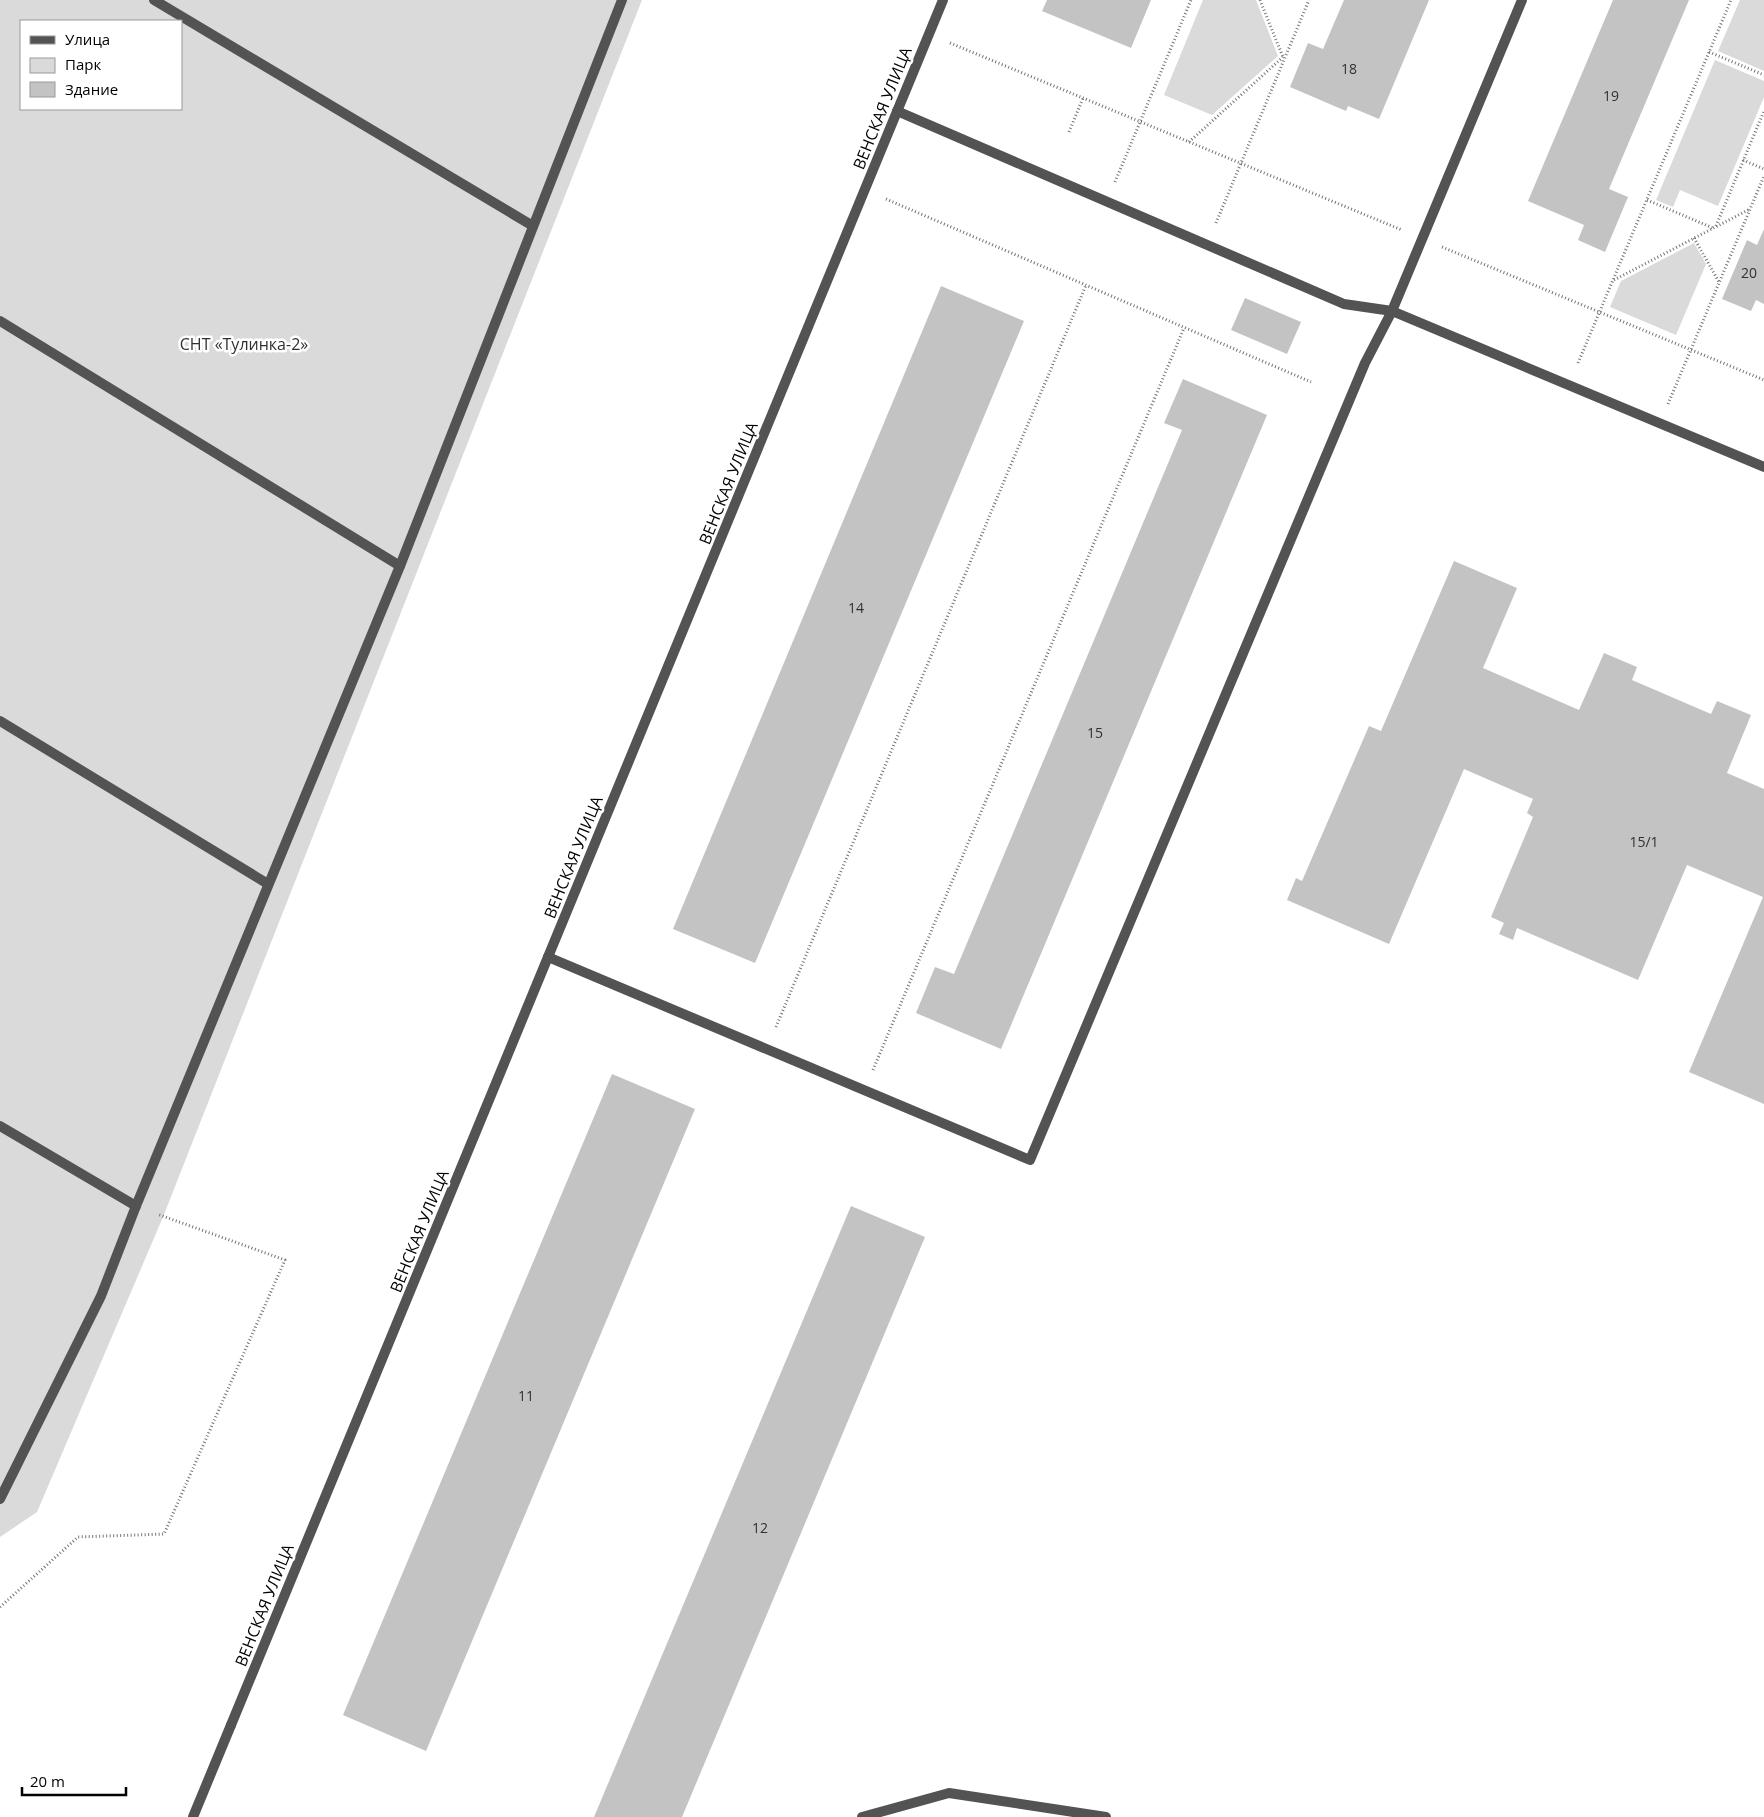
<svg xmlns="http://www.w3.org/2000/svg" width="1764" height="1817" font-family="'Open Sans',sans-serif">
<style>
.green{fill:#dadada;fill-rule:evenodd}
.building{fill:#c3c3c3}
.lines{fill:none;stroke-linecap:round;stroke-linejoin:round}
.path{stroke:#757575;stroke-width:3;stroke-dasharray:1 2.5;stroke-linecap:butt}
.service{stroke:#535353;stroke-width:10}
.minor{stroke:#535353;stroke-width:10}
.labels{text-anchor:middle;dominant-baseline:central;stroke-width:5;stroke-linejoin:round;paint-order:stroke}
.number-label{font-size:14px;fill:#313131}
.street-label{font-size:16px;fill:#000;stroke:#fff}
.park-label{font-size:16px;fill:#313131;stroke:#fff}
</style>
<rect width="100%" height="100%" fill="#fff"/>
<g class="green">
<path d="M 0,0 L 642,0 L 163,1217 L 37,1512 L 0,1537 ZM 21,21 L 181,21 L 181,109 L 21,109 Z"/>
<polygon points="1203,0 1256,0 1278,56 1212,115 1164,95"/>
<polygon points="1740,0 1764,0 1764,71 1718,51"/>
<polygon points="1715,60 1764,81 1764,97 1718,206 1680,190 1673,207 1656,200"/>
<polygon points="1694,243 1706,264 1676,335 1610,307 1621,281"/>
</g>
<g class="building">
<polygon points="1047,0 1151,0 1131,48 1042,11"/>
<polygon points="1344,0 1429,0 1379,119 1348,106 1346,111 1290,87 1308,43 1323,49"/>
<polygon points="1613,0 1689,0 1609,189 1628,197 1605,252 1578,240 1584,225 1528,201"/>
<polygon points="1764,229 1764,304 1756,300 1751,311 1722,299 1747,240 1757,245"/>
<polygon points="941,286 1024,321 755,963 673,929"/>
<polygon points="1245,298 1301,322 1287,354 1231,330"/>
<polygon points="1183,379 1267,415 1001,1049 916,1013 935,967 954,974 1182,430 1164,423"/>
<polygon points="1454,561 1517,588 1483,668 1579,710 1604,653 1637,667 1632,680 1711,714 1717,701 1751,715 1727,773 1764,789 1764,1104 1689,1072 1763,897 1687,865 1638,980 1517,928 1513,940 1499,934 1504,923 1491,917 1533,817 1527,813 1533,799 1464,769 1389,944 1287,900 1296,878 1302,881 1369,726 1381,731"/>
<polygon points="612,1074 695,1109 426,1751 343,1715"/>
<polygon points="851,1206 925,1237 682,1817 594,1817"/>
</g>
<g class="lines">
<g class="path">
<polyline points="1260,0 1283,57"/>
<polyline points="950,43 1402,230"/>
<polyline points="1709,52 1764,75"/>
<polyline points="1069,132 1083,98"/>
<polyline points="1189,142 1283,57"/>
<polyline points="1743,160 1764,169"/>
<polyline points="1115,182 1191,0"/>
<polyline points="886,199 1311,382"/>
<polyline points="1647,200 1713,228"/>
<polyline points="1216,223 1309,0"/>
<polyline points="1716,226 1764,111"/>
<polyline points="1694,238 1719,282"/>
<polyline points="1442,247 1764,380"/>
<polyline points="1614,280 1750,209"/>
<polyline points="1578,363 1731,0"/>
<polyline points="1668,404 1764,176"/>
<polyline points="776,1027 1086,285"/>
<polyline points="873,1070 1184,328"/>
<polyline points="0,1607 78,1537 164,1534 285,1260 157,1214"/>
</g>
<g class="service">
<polyline points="154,0 533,226"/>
<polyline points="0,321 400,566"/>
<polyline points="0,721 268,884"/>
<polyline points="548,957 1030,1160 1365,363 1392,311 1522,0"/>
<polyline points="0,1126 136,1206"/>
<polyline points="0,1499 101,1296 136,1206 400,566 622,0"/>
<polyline points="193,1817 231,1725"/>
<polyline points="862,1817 949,1793 1106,1817"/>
</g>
<g class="minor">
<polyline points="897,111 1344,304 1392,311 1764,467"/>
<polyline points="231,1725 943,0"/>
</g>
</g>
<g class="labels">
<g class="number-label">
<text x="1349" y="68">18</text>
<text x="1611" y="95">19</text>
<text x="1749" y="272">20</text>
<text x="856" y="607">14</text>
<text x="1095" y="732">15</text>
<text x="1644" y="841">15/1</text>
<text x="526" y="1395">11</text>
<text x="760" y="1527">12</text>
</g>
<g class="street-label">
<text transform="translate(882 108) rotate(-68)">ВЕНСКАЯ УЛИЦА</text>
<text transform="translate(728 483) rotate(-68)">ВЕНСКАЯ УЛИЦА</text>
<text transform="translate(573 857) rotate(-68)">ВЕНСКАЯ УЛИЦА</text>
<text transform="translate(419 1231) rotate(-68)">ВЕНСКАЯ УЛИЦА</text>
<text transform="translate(264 1605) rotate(-68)">ВЕНСКАЯ УЛИЦА</text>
</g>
<g class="park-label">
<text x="244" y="344">СНТ «Тулинка-2»</text>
</g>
</g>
<rect x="20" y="20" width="162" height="90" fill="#ffffff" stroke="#999999"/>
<rect x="30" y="36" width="25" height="8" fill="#535353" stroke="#999999"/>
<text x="65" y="45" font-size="15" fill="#000000">Улица</text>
<rect x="30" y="58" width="25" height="15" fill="#dadada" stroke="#999999"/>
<text x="65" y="70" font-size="15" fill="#000000">Парк</text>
<rect x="30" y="82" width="25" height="15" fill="#c3c3c3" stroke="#999999"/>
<text x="65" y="95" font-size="15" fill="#000000">Здание</text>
<path d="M22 1787v8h104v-8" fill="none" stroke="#000000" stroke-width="2.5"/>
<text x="30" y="1787" font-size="15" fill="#000000" stroke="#ffffff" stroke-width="4" paint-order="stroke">20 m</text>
</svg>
